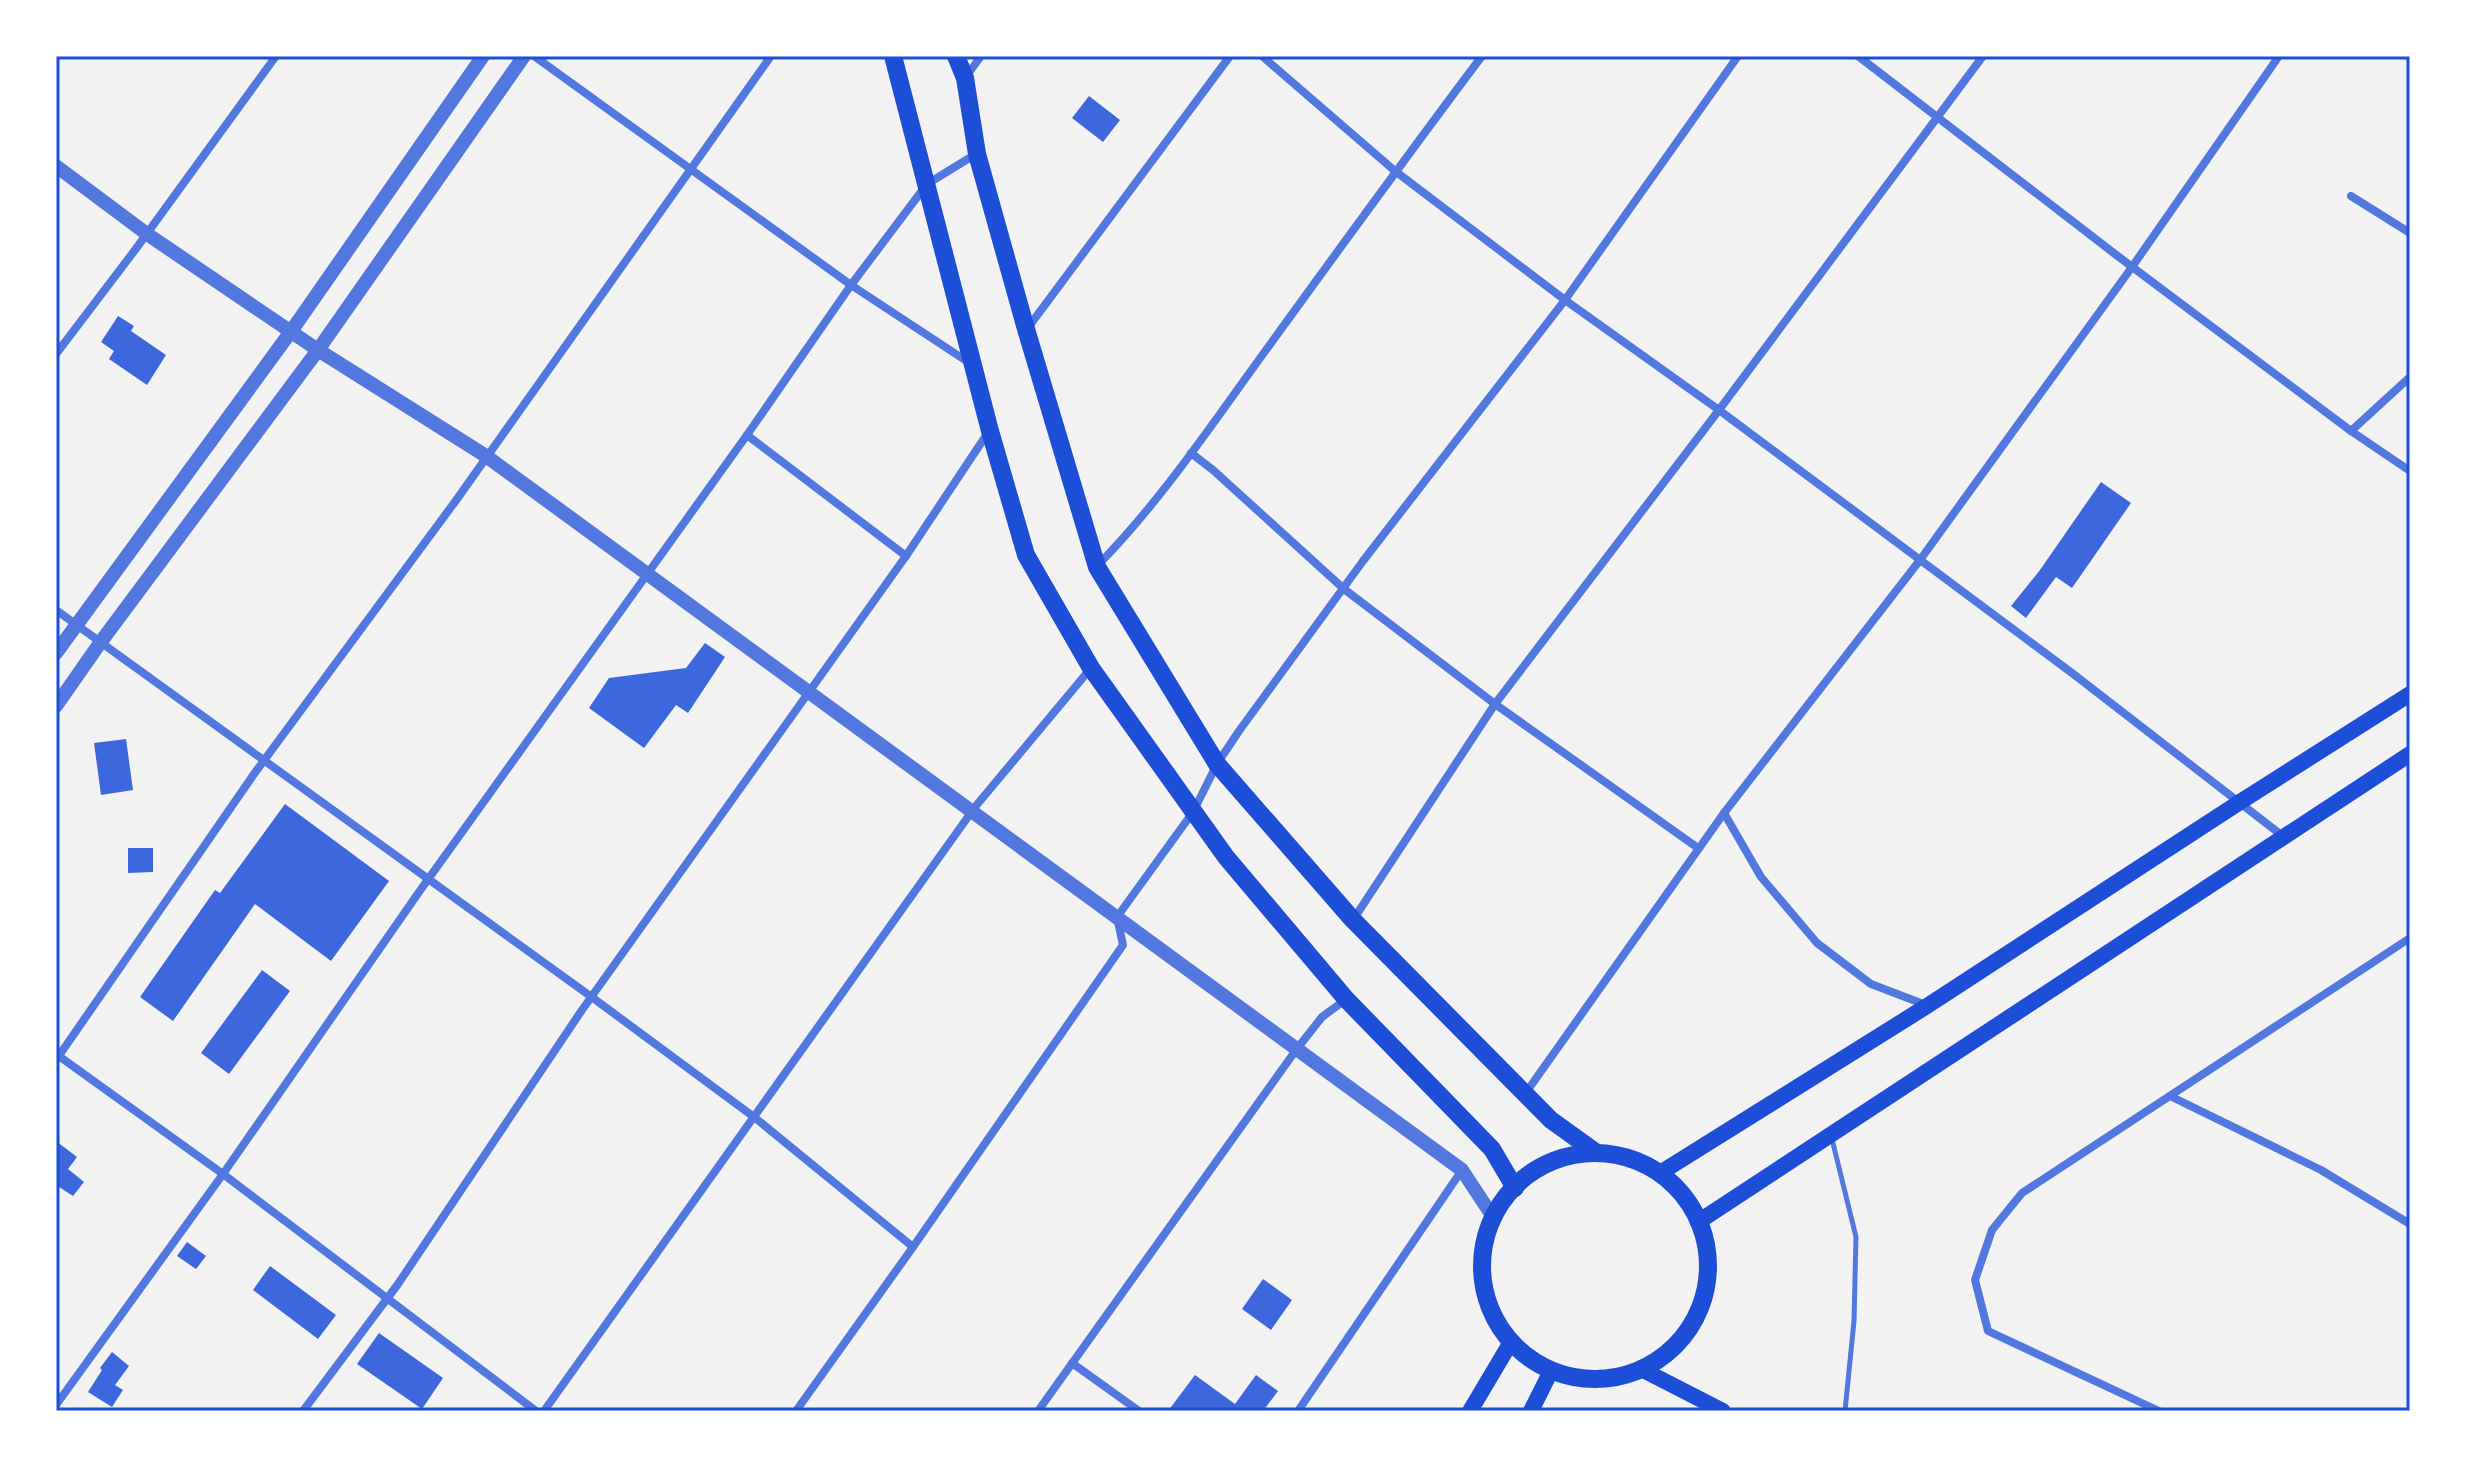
<svg xmlns="http://www.w3.org/2000/svg" width="2466" height="1467" font-family="'Exo 2',sans-serif">
<style>
.building{fill:#3d67dc}
.lines{fill:none;stroke-linecap:round;stroke-linejoin:round}
.service{stroke:#5277de;stroke-width:5}
.minor{stroke:#5277de;stroke-width:8}
.tertiary{stroke:#5277de;stroke-width:14}
.secondary{stroke:#1d4ed8;stroke-width:16}
.primary{stroke:#1d4ed8;stroke-width:18}
.neatline{fill:none;stroke:#1d4ed8;stroke-width:3}
</style>
<rect width="100%" height="100%" fill="#f2f2f2"/>
<g class="building">
<polygon points="1089,96 1120,120 1103,142 1072,118"/>
<polygon points="118,316 134,326 131,331 166,355 147,385 109,359 114,351 101,342"/>
<polygon points="2101,482 2131,503 2072,588 2056,577 2026,618 2011,606 2040,570"/>
<polygon points="705,643 725,657 688,713 676,705 644,748 589,708 609,678 686,668"/>
<polygon points="126,739 133,790 101,795 94,743"/>
<polygon points="285,804 389,881 331,961 255,904 173,1021 140,997 215,890 220,893"/>
<polygon points="128,848 153,848 153,872 128,873"/>
<polygon points="262,970 290,991 229,1074 201,1053"/>
<polygon points="56,1141 77,1157 68,1169 84,1182 73,1196 56,1185"/>
<polygon points="187,1242 206,1256 196,1269 177,1256"/>
<polygon points="270,1266 336,1315 318,1339 253,1290"/>
<polygon points="1263,1279 1292,1300 1271,1330 1242,1309"/>
<polygon points="379,1333 443,1378 422,1409 357,1364"/>
<polygon points="112,1352 129,1366 115,1385 123,1390 112,1407 88,1392 102,1370 100,1368"/>
<polygon points="1195,1375 1235,1404 1256,1375 1278,1391 1263,1411 1168,1411"/>
</g>
<g class="lines">
<polyline class="service" points="1832,1139 1856,1237 1854,1321 1845,1411"/>
<g class="minor">
<polyline points="534,56 851,285 968,362"/>
<polyline points="1262,56 1395,171 1565,300 1719,410 2072,673 2284,837"/>
<polyline points="1858,56 2115,254 2351,431 2410,471"/>
<polyline points="965,78 981,56"/>
<polyline points="2351,196 2410,233"/>
<polyline points="1027,329 1230,56"/>
<polyline points="56,354 135,250 276,56"/>
<polyline points="2351,431 2410,377"/>
<polyline points="747,435 906,556"/>
<polyline points="1191,453 1213,470 1344,589 1495,704 1698,848"/>
<path d="M 1097,566 C 1161,501 1212,424 1266,350 C 1337,252 1409,153 1482,56"/>
<polyline points="56,610 593,998 754,1117 913,1247"/>
<polyline points="1724,813 1761,877 1817,943 1871,984 1926,1005"/>
<polyline points="1353,920 1495,704 1719,410 1983,56"/>
<polyline points="56,1054 223,1174 536,1411"/>
<polyline points="56,1060 254,774 457,499 771,56"/>
<polyline points="1525,1094 1724,813 1920,560 2132,267 2279,56"/>
<polyline points="2170,1096 2321,1170 2410,1224"/>
<polyline points="1072,1363 1139,1411"/>
<polyline points="56,1405 223,1174 419,892 747,435 851,285 927,184 976,154"/>
<polyline points="303,1411 398,1284 582,1010 906,556 989,431"/>
<polyline points="544,1411 975,807 1091,668"/>
<polyline points="796,1411 913,1247 1123,945 1117,917 1193,812 1217,764 1239,731 1363,561 1565,300 1738,56"/>
<polyline points="1038,1411 1296,1050 1322,1017 1345,1000"/>
<polyline points="1298,1411 1462,1170"/>
<polyline points="2159,1411 1988,1331 1975,1280 1992,1230 2022,1193 2410,938"/>
</g>
<g class="tertiary">
<polyline points="56,166 147,234 318,350 486,456 1462,1170 1493,1217"/>
<polyline points="56,653 292,330 483,56"/>
<polyline points="56,706 100,643 318,350 524,56"/>
</g>
<g class="secondary">
<polyline points="1660,1173 1927,1006 2240,802 2410,694"/>
<polyline points="1698,1222 2410,754"/>
<polyline points="1643,1370 1723,1411"/>
<polyline points="1470,1411 1511,1342"/>
<polyline points="1531,1411 1550,1373"/>
</g>
<g class="primary">
<polyline points="893,56 990,431 1026,555 1091,668 1226,857 1346,999 1492,1149 1515,1188"/>
<polyline points="956,56 965,78 977,154 1026,329 1097,567 1217,764 1353,920 1551,1120 1594,1151"/>
<circle cx="1595" cy="1266" r="113"/>
</g>
</g>
<rect width="2466" height="1467" fill="none" stroke="#ffffff" stroke-width="116"/>
<rect x="58" y="58" width="2350" height="1351" class="neatline"/>
</svg>
